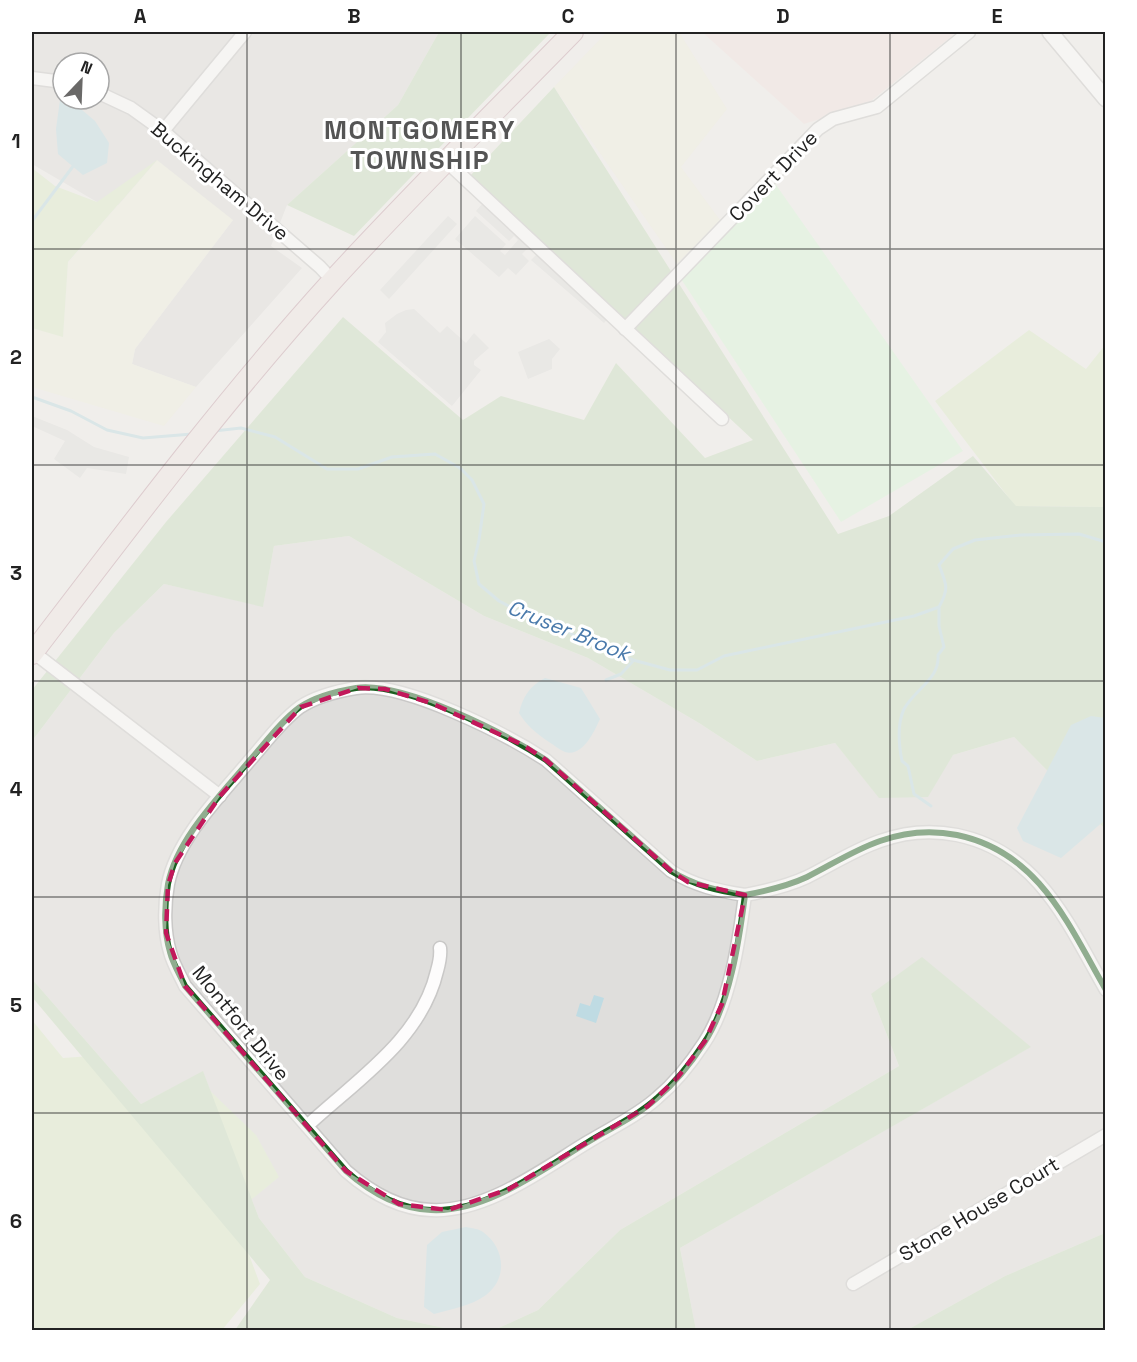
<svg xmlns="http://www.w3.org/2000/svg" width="1137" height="1362" font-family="'Space Grotesk',sans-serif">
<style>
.residential{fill:#dfdedc;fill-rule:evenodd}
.commercial{fill:#f1e3e1}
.farmland{fill:#efefdf}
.grass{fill:#ddeccb}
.forest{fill:#cbdec1}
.park{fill:#daf5da}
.parking{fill:#e0dfde}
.water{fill:#bfdbe3}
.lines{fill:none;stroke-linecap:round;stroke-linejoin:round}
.stream{stroke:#bfdbe3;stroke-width:3}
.minor-casing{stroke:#c9c8c7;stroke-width:15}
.tertiary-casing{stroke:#c9c8c7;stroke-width:18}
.trunk-casing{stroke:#c5a2ac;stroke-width:22}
.minor{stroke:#fdfcfc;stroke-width:12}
.tertiary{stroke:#fdfcfc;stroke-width:15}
.trunk{stroke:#f0e6e4;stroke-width:20}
.cycleway-casing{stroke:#fff;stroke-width:10}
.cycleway{stroke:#1b5e20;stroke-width:6}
.marked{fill:none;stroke:#c2185b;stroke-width:4.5;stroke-dasharray:12 8;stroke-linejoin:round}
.grid{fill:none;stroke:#222;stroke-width:1.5;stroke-opacity:0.55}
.labels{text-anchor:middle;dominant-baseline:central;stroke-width:6;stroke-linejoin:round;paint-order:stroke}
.street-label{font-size:20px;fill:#222;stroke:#fff}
.water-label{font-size:21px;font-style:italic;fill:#4a7aab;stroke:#fff}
.district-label{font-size:26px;font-weight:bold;letter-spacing:1.5px;fill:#555;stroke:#fff}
.neatline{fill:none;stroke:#222;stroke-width:2}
.grid-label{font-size:20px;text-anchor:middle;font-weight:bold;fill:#222}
</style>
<rect width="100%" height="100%" fill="#f0eeeb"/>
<g class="residential">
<path d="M 32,32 L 439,32 L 398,105 L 287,205 L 271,246 L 302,268 L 196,387 L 132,364 L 135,349 L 233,220 L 97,202 L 32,164 ZM 63,63 L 99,63 L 99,99 L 63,99 Z"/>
<polygon points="349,536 484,616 588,658 699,723 757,761 835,743 879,797 953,755 1014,737 1105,829 1105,1233 1005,1276 907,1330 696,1330 680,1248 1030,1047 871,994 899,1066 620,1230 538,1310 494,1330 454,1330 397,1318 305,1277 259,1218 203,1072 141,1104 32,979 32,741 114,633 164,584 263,606 274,546"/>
</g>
<polygon class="commercial" points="702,32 957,32 866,105 804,124"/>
<g class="farmland">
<polygon points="607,32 679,32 727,109 681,167 720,220 677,264 554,87"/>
<polygon points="157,160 233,220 135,349 132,364 196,387 164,426 32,387 32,328 63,336 68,263"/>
</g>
<g class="grass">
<polygon points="157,160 68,262 63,337 32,328 32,168 55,186 97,202"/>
<polygon points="1029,330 1086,369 1105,345 1105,507 1015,506 935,401"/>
<polygon points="32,1020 63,1058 91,1056 146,1116 204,1085 256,1135 279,1177 246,1204 242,1236 260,1284 222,1330 32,1330"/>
</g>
<g class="forest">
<polygon points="439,32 551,32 354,236 287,205 398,105"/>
<polygon points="554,87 838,534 889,516 973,456 1016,506 1105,507 1105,829 1014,737 953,755 928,797 879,798 835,743 757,761 699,723 588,658 484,616 349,536 274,546 263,607 164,584 114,633 32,741 32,690 166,522 343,317 463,420 501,396 584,420 616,363 705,458 753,440 470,176"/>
<polygon points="922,957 1031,1047 680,1248 696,1330 494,1330 538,1310 620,1230 899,1066 871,994"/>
<polygon points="32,979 141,1104 203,1071 259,1218 305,1277 397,1318 454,1330 235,1330 270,1280 32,997"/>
<polygon points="1105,1233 1105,1330 907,1330 1005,1276"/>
</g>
<polygon class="park" points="774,182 963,451 841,522 681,279"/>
<g class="parking">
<polygon points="489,196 614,312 604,323 531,260 538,253 530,246 522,254 529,261 516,275 508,268 499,277 455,239 475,216 506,244 500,251 505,255 518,240 514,236 509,241 476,211"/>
<polygon points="448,216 457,224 389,299 380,290"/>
<polygon points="414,309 440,333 447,326 466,343 474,333 489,348 474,361 474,365 481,370 452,406 378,342 386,332 385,323 397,314 406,310"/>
<polygon points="549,339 560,349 552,359 552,369 528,379 518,352"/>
<polygon points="32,416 67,430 94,447 129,457 126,474 87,468 80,478 54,459 65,441 32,426"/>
</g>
<g class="water">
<polygon points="69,99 95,121 109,143 107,163 83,175 58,154 56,129 60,100"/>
<path d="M 545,678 L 581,688 L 600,719 C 594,732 583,757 565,752 C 560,750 554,745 549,742 C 536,733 527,726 519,713 C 523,696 530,686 545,678 Z"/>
<polygon points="1091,716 1105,718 1105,820 1061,858 1023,841 1017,828 1071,725"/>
<polygon points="594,995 604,998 596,1023 576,1016 580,1003 590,1006"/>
<path d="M 466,1227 C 471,1228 479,1229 483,1232 C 505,1248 508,1278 486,1295 C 471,1306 451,1309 434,1314 L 424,1307 L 427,1245 L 442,1232 Z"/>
</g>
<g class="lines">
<g class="stream">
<polyline points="32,221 74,165"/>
<polyline points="32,397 71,411 107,430 143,438 192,434"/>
<path d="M 214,431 L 241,428 L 275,437 L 327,469 L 358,469 L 392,457 L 435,454 L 460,468 L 472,480 L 484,504 L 479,540 L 474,561 L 479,584 L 499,601 L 522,613 L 553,619 L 573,635 L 633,660 L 670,670 L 697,670 L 724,656 L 914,616 L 939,607 C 949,589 947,585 939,565 L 953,549 L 975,540 L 1021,535 L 1079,534 L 1106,542"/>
<polyline points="606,680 621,674 633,661"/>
<path d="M 931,806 L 914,794 L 908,766 L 902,761 C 899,746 897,724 904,709 C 915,689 940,679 938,655 L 944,647 L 939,626 L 939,608"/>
</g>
<defs>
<g id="minor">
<polyline points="32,78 63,82"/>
<polyline points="99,93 131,108 163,131 320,267 333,281"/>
<polyline points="163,131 245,32"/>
<polyline points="446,161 722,419"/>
<polyline points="625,329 818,129 833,119 877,107 969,32"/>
<polyline points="33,652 220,796"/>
<path d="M 745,895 C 719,891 695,886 671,871 L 546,760 C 506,734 403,681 356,688 C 338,691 315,697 300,707 C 281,721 266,742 250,760 C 221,795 177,838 168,884 C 164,906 164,932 170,952 C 173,964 180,975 185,986 L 346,1171 C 370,1192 399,1209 431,1210 C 486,1213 543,1169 588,1142 C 611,1128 637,1116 657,1098 C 675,1083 691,1063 704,1043 C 730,1004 739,941 745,895 C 766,891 788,886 807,877 C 831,865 854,850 880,841 C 905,832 932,830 957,835 C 1039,852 1068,924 1106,990"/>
<path d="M 307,1126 C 355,1081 421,1040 437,971 C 439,964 441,956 440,948"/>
<polyline points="853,1284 1106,1135"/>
</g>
<polyline id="tertiary" points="1050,32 1106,99"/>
<path id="trunk" d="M 32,654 C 129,527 225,399 333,280 C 411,195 493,114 573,32"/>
</defs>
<use href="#minor" class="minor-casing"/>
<use href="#tertiary" class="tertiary-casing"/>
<use href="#trunk" class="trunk-casing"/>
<use href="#minor" class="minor"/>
<use href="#tertiary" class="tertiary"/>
<use href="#trunk" class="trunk"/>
<defs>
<path id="cycleway" d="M 745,895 C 719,891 695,886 671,871 L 546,760 C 506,734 403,681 356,688 C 338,691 315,697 300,707 C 281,721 266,742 250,760 C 221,795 177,838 168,884 C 164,906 164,932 170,952 C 173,964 180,975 185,986 L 346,1171 C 370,1192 399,1209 431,1210 C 486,1213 543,1169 588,1142 C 611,1128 637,1116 657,1098 C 675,1083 691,1063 704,1043 C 730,1004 739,941 745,895 C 766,891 788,886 807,877 C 831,865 854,850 880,841 C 905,832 932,830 957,835 C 1039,852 1068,924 1106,990"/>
</defs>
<use href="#cycleway" class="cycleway-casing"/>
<use href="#cycleway" class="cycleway"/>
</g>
<path d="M0 0H1137V1362H0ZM 358,688 L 385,689 L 431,703 L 523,745 L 546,760 L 671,871 L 688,882 L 745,895 L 722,1004 L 705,1041 L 678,1077 L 648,1106 L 509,1189 L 448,1210 L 399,1204 L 346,1171 L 185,986 L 166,933 L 168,885 L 175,863 L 220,796 L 301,707 Z" fill="#f0eeeb" fill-opacity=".55" fill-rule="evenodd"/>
<path class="marked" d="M 358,688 L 385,689 L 431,703 L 523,745 L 546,760 L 671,871 L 688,882 L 745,895 L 722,1004 L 705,1041 L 678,1077 L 648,1106 L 509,1189 L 448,1210 L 399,1204 L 346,1171 L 185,986 L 166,933 L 168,885 L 175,863 L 220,796 L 301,707 Z"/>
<path class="grid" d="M 247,32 L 247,1330M 461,32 L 461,1330M 676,32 L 676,1330M 890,32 L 890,1330M 32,249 L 1106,249M 32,465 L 1106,465M 32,681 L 1106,681M 32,897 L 1106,897M 32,1113 L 1106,1113"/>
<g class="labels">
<g class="street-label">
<text transform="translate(773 176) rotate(-46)">Covert Drive</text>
<text transform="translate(220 181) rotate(40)">Buckingham Drive</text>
<text transform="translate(241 1023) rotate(51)">Montfort Drive</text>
<text transform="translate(979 1209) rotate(-31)">Stone House Court</text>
</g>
<g class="water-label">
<text transform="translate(569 630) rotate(22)">Cruser Brook</text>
</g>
<g class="district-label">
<text x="420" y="130">MONTGOMERY<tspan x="420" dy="30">TOWNSHIP</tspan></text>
</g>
</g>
<rect width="1137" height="1362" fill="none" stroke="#ffffff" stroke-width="66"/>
<g transform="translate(81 81) rotate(23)"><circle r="28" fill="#ffffff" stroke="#a7a7a7" stroke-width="1.5"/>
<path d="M0-4.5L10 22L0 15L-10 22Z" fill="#6a6968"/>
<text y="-9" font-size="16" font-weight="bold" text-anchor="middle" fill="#222222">N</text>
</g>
<rect x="33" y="33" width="1071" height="1296" class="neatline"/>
<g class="grid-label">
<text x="140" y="23">A</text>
<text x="354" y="23">B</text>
<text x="568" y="23">C</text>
<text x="783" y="23">D</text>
<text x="997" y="23">E</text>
<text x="16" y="148">1</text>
<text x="16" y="364">2</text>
<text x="16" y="580">3</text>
<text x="16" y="796">4</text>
<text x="16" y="1012">5</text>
<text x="16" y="1228">6</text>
</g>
</svg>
